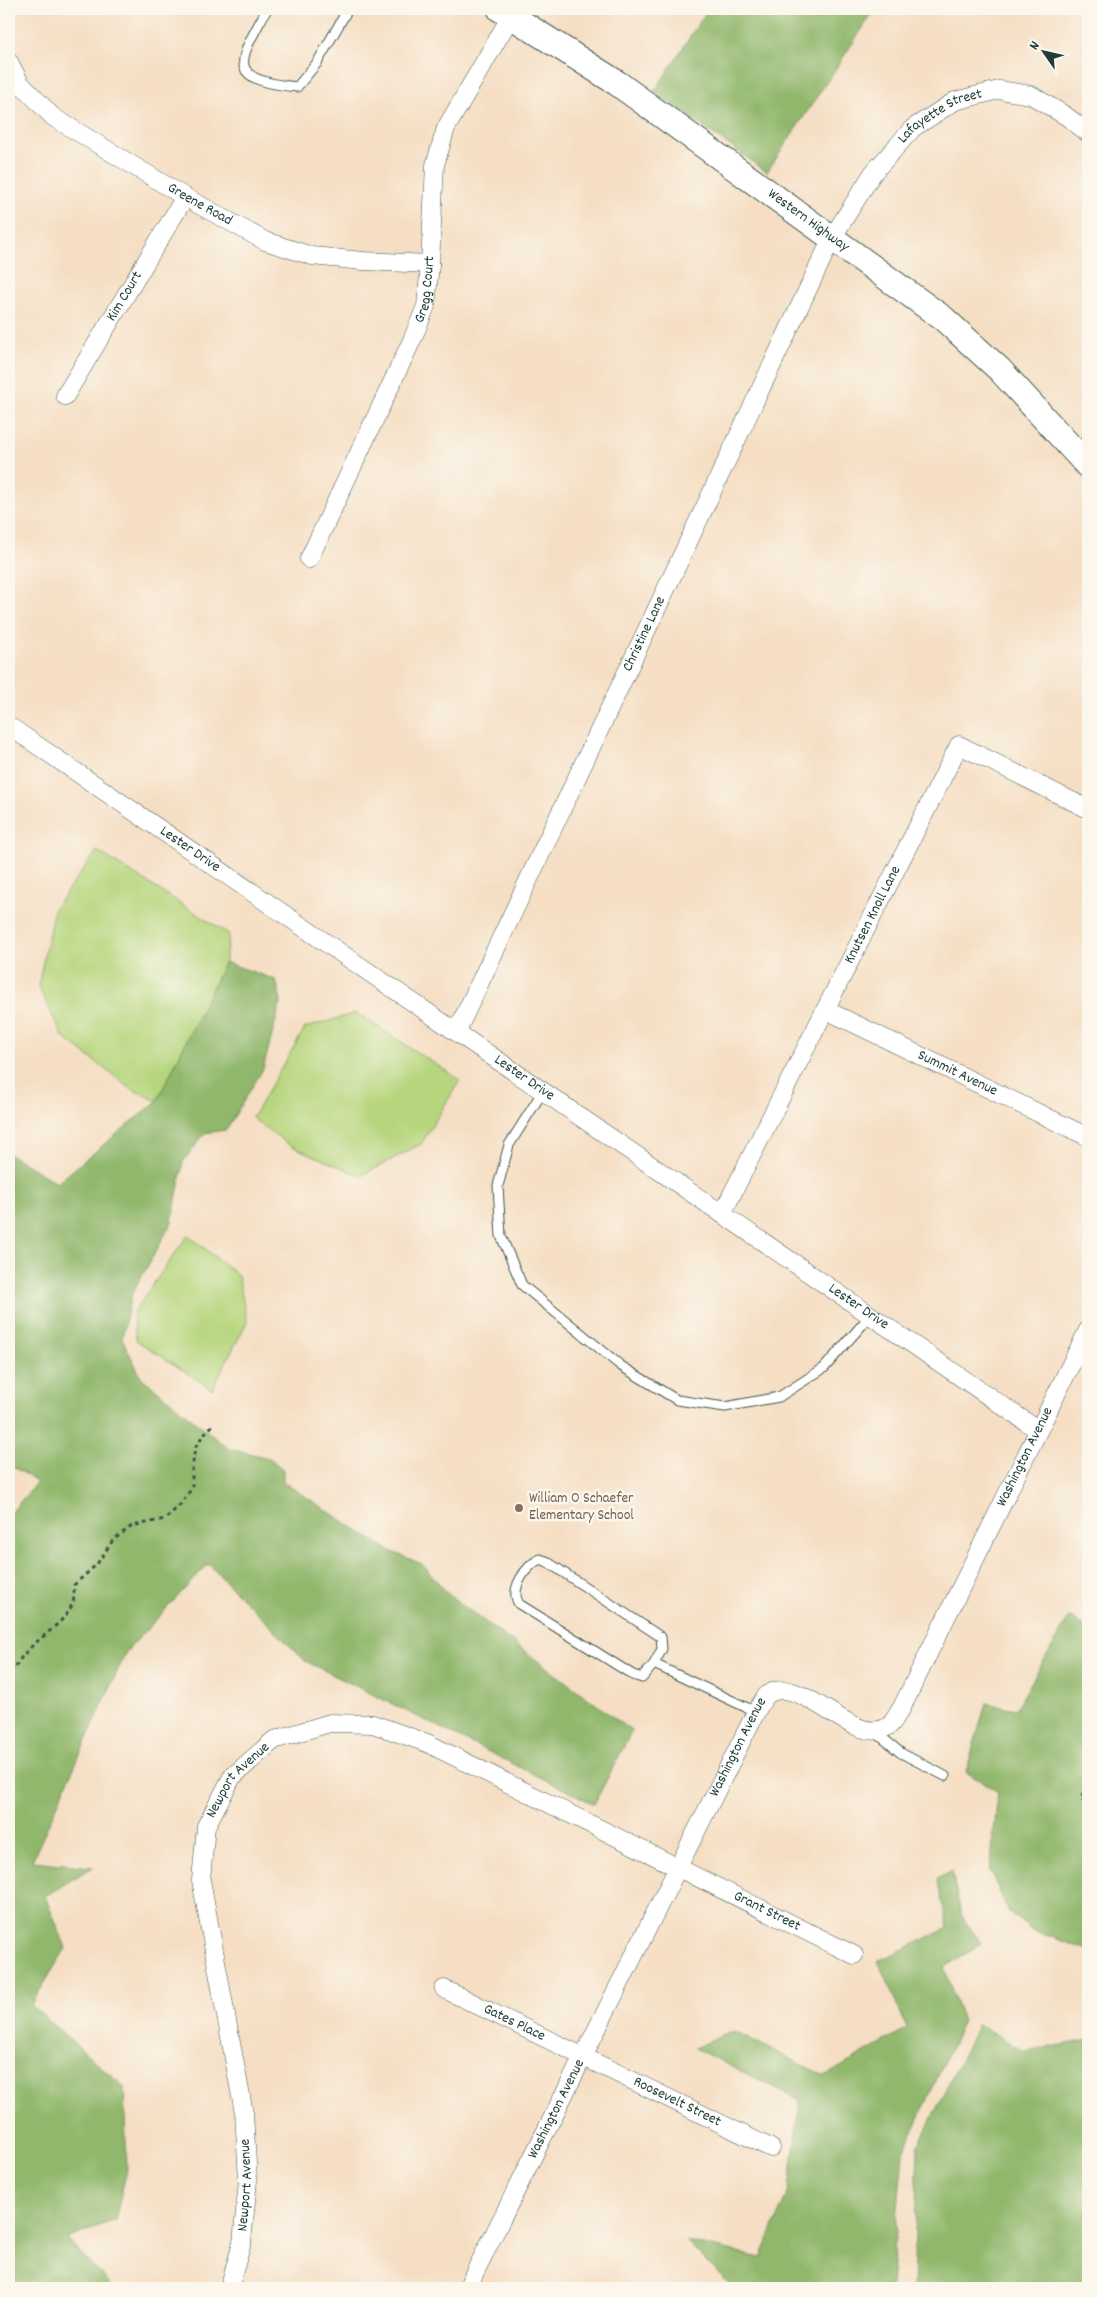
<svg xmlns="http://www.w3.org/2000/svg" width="1097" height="2297" font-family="Dekko,sans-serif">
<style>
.green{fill:#b6d67d;stroke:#6a8a58}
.forest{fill:#90b76c;stroke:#587a50}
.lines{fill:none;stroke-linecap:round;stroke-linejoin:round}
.lane-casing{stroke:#3f5549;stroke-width:11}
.street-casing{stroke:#3f5549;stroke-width:19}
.secondary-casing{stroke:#3f5549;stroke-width:27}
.path{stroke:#3f5549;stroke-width:3;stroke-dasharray:4 4;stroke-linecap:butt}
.lane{stroke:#fff;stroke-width:9}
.street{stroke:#fff;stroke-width:18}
.secondary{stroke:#fff;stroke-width:25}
.education-dot{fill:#8d6e63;stroke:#fbf7ec;stroke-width:2}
.labels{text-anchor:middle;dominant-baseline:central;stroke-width:5;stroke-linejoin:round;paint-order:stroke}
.street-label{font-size:15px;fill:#1f3d34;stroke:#fbf7ec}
.education-label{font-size:15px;fill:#785e54;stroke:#fbf7ec;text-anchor:start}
</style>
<rect width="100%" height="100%" fill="#fbf7ec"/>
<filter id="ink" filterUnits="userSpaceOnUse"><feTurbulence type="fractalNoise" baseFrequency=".02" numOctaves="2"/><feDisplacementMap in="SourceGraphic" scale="10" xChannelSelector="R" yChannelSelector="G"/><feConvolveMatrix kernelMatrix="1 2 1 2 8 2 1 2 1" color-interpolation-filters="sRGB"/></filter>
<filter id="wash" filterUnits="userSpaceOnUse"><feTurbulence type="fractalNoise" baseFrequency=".0096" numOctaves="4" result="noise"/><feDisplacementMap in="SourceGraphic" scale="20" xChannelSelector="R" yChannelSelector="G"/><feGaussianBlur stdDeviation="1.12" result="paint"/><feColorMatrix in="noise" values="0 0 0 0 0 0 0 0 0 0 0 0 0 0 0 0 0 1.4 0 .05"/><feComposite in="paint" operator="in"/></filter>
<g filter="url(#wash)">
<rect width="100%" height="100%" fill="#f5dec3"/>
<g class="green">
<polygon points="97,851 229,934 225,962 157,1101 131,1089 63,1037 38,986 54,909"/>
<polygon points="356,1013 460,1080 421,1144 361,1176 289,1145 252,1118 305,1028"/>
<polygon points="188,1235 238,1275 247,1322 212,1389 136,1340 133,1313"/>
</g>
<g class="forest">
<polygon points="708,9 885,9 872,14 767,172 654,92"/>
<polygon points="225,962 276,980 281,1001 263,1069 226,1130 205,1133 183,1162 172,1222 131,1296 122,1338 141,1377 229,1449 270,1458 283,1470 283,1482 388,1550 422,1564 449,1595 632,1731 594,1804 305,1661 208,1564 126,1652 32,1861 93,1867 45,1896 66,1948 31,2005 124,2087 127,2169 115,2220 67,2239 112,2286 108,2288 9,2288 9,1515 37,1482 9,1464 9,1154 57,1183 157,1101"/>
<polygon points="1069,1617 1088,1628 1088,1758 1082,1770 1088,1776 1088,1950 1031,1930 1009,1912 990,1871 998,1792 966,1772 986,1703 1016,1709"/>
<polygon points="952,1871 961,1915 981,1943 944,1968 963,2021 903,2154 891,2286 890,2288 733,2288 686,2241 760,2258 789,2190 800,2100 694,2048 734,2031 825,2076 907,2028 878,1961 948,1928 937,1879"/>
<polygon points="978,2024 1025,2052 1088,2040 1088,2288 913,2288 918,2146"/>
</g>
</g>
<g filter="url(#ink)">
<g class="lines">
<defs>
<g id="lane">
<path d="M 267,9 C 240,59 222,80 297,87 L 317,63 L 348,9"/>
<polyline points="543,1091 509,1145 498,1186 501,1236 522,1285 621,1366 677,1400 725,1407 779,1397 824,1368 870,1316"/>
<path d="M 654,1664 L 662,1649 L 661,1637 L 546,1561 L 540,1559 C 526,1566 509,1589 519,1604 L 633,1675 L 642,1678 L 654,1664 L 756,1712"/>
<polyline points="874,1731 901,1753 945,1776"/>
</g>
<g id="street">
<path id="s1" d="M 9,62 L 20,83 L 53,117 L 185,197 L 265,241 L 312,256 L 363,261 L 430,264"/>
<path id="s2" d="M 65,396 L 185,197"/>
<path id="s3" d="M 309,559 L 412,340 L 426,306 L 430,264 L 435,165 L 446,128 L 511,16"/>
<path id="s4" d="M 9,726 L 1038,1430"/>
<path id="s5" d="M 826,1010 L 1088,1137"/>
<path id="s6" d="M 457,1031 L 832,238 L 873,173 L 913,128 L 955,101 L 999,90 L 1031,95 L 1066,116 L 1088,133"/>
<path id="s7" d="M 722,1214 L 959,745 L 1088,809"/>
<path id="s8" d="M 444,1989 L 771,2148"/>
<path id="s9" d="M 229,2288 L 242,2243 L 248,2180 L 244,2113 L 201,1880 L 206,1826 L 232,1777 L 274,1740 L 330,1723 L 373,1724 L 427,1743 L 854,1955"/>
<path id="s10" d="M 467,2288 L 757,1710 C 760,1705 764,1697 768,1694 C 803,1672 856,1752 890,1725 C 894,1721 898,1713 901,1709 L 1088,1330"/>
</g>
<g id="secondary">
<path id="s11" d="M 500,9 L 617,83 L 944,319 L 1000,370 L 1088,466"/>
</g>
</defs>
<use href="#lane" class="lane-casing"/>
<use href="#street" class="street-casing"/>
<use href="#secondary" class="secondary-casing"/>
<g class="path">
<path d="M 9,1671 L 15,1668 C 27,1642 59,1631 72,1605 C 75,1600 73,1591 74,1585 L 97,1564 L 113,1540 L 132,1526 L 165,1519 L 180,1505 L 192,1488 L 192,1469 L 195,1448 L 203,1435 L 215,1423"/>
<polyline points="1088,1786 1081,1799 1088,1804"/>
</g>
<use href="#lane" class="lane"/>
<use href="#street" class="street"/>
<use href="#secondary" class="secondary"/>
</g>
</g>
<circle class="education-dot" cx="519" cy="1508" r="5"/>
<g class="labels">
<g class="street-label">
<text stroke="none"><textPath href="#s6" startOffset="1044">Lafayette Street</textPath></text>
<text stroke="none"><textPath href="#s1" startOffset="242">Greene Road</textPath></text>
<text stroke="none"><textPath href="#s11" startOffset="374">Western Highway</textPath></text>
<text stroke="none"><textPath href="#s3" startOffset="295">Gregg Court</textPath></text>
<text stroke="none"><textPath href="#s2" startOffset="116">Kim Court</textPath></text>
<text stroke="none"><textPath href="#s6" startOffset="439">Christine Lane</textPath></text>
<text stroke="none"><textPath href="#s4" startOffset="219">Lester Drive</textPath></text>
<text stroke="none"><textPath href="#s7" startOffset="335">Knutsen Knoll Lane</textPath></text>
<text stroke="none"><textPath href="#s5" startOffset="146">Summit Avenue</textPath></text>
<text stroke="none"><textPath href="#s4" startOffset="624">Lester Drive</textPath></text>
<text stroke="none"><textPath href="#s4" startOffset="1029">Lester Drive</textPath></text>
<text stroke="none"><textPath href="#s10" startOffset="1100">Washington Avenue</textPath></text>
<text stroke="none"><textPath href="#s10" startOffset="605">Washington Avenue</textPath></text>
<text stroke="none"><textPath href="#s9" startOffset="525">Newport Avenue</textPath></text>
<text stroke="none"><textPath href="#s9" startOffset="1118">Grant Street</textPath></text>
<text stroke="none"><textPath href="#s8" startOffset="78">Gates Place</textPath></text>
<text stroke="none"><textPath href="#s8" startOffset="259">Roosevelt Street</textPath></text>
<text stroke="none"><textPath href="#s10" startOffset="200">Washington Avenue</textPath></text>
<text stroke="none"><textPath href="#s9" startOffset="105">Newport Avenue</textPath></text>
</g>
<g class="education-label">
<text x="529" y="1499">William O Schaefer<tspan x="529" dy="17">Elementary School</tspan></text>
</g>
</g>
<rect width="1097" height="2297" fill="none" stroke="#fbf7ec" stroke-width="30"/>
<g transform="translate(1044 52) rotate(304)" stroke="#fbf7ec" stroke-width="4" paint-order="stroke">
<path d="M0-4L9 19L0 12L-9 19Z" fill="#1f3d34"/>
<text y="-8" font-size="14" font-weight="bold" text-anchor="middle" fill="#1f3d34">N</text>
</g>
</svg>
